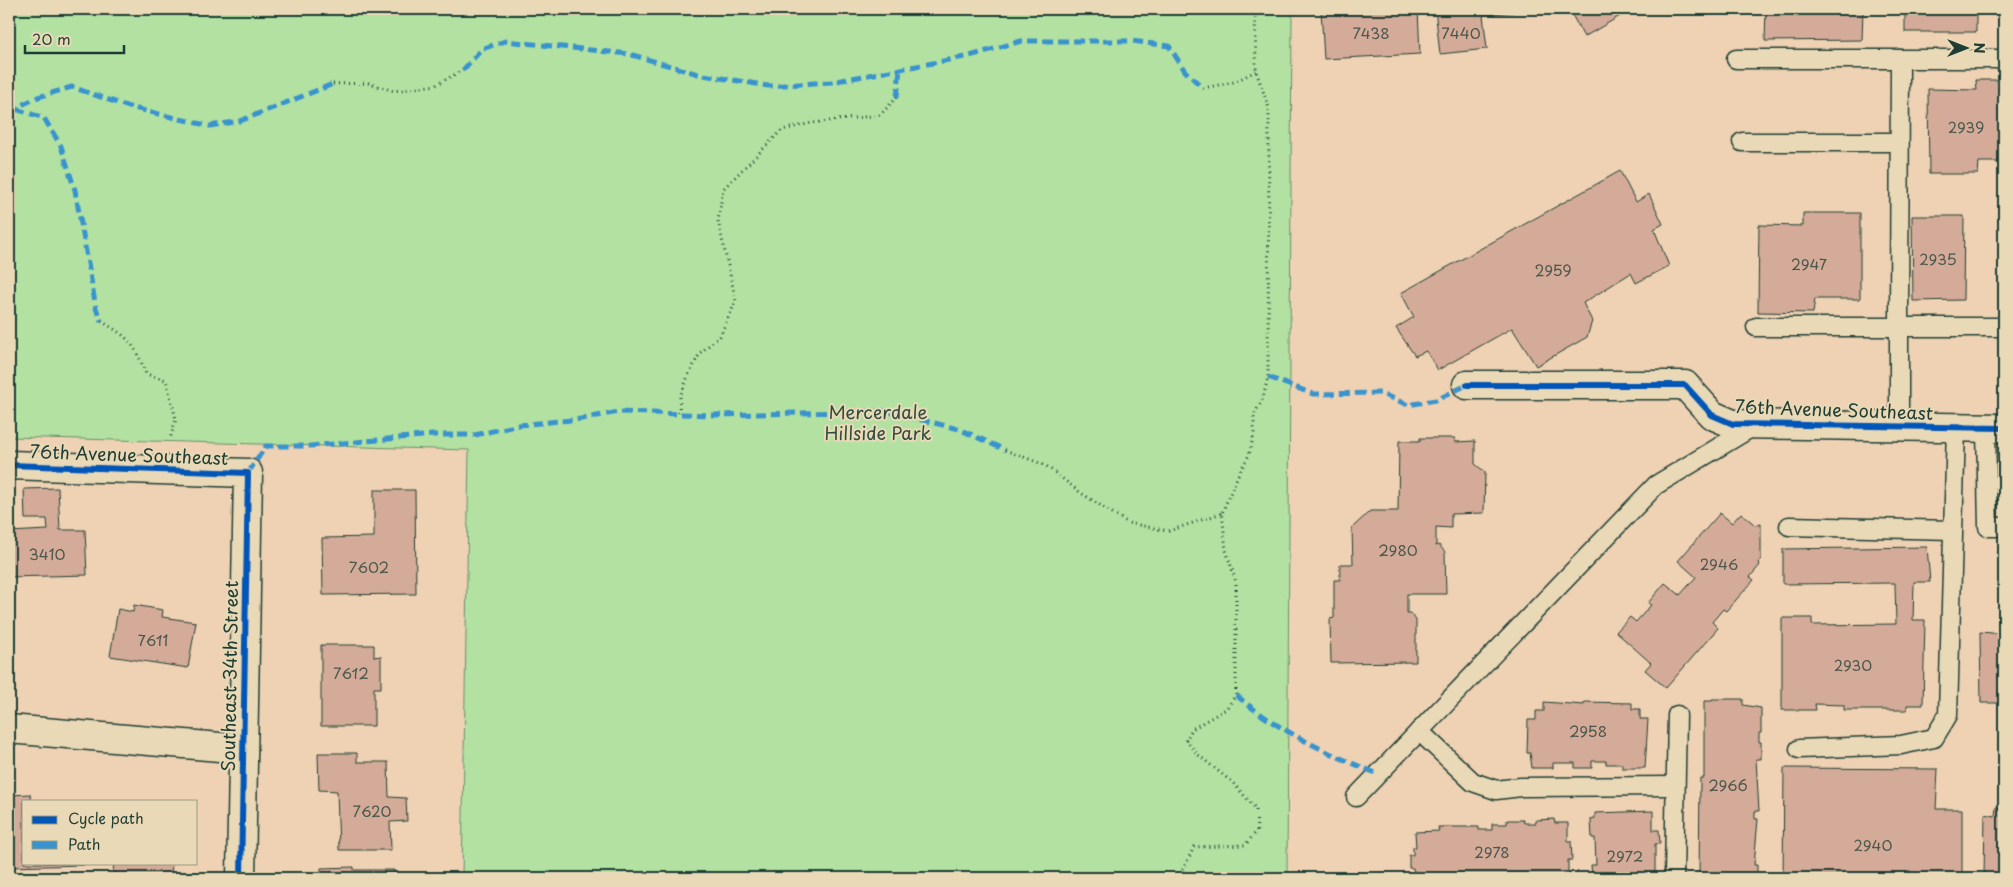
<svg xmlns="http://www.w3.org/2000/svg" width="2013" height="887" font-family="'Playpen Sans',sans-serif">
<style>
.green{fill:#b2e1a1;stroke:#688f6a}
.building{fill:#d4ab98;stroke:#1f3d34}
.lines{fill:none;stroke-linecap:round;stroke-linejoin:round}
.lane-casing{stroke:#1f3d34;stroke-width:21}
.street-casing{stroke:#1f3d34;stroke-width:31}
.path{stroke:#1f3d34;stroke-width:3;stroke-dasharray:1 4;stroke-linecap:butt}
.lane{stroke:#ead9b6;stroke-width:18}
.street{stroke:#ead9b6;stroke-width:28}
.quiet{stroke:#3993ce;stroke-width:5;stroke-dasharray:10 5;stroke-linecap:butt}
.cycleway-casing{stroke:#ead9b6;stroke-width:9}
.cycleway{stroke:#0057b8;stroke-width:6}
.labels{text-anchor:middle;dominant-baseline:central;stroke-width:4;stroke-linejoin:round;paint-order:stroke}
.number-label{font-size:15px;fill:#4c584d}
.street-label{font-size:18px;fill:#1f3d34;stroke:#ead9b6}
.park-label{font-size:18px;fill:#2e4d3f;stroke:#ead9b6}
</style>
<rect width="100%" height="100%" fill="#eed2b3"/>
<filter id="ink" filterUnits="userSpaceOnUse"><feTurbulence type="fractalNoise" baseFrequency=".02" numOctaves="2"/><feDisplacementMap in="SourceGraphic" scale="10" xChannelSelector="R" yChannelSelector="G"/><feConvolveMatrix kernelMatrix="1 2 1 2 8 2 1 2 1" color-interpolation-filters="sRGB"/></filter>
<g filter="url(#ink)">
<polygon class="green" points="9,9 1292,9 1287,878 462,878 469,450 9,437"/>
<g class="building">
<polygon points="1321,9 1418,9 1420,54 1324,59"/>
<polygon points="1435,9 1515,9 1514,12 1483,15 1487,49 1440,54"/>
<polygon points="1569,9 1632,9 1584,37"/>
<polygon points="1766,9 1863,9 1862,40 1765,41"/>
<rect x="1905" y="9" width="71" height="23"/>
<polygon points="1976,80 2004,80 2004,162 1979,162 1978,174 1929,174 1928,89 1977,90"/>
<polygon points="1620,171 1636,202 1649,194 1663,224 1654,229 1669,266 1636,283 1631,273 1583,303 1592,321 1587,337 1536,366 1512,328 1438,370 1426,351 1415,356 1396,328 1414,317 1401,293"/>
<polygon points="1803,213 1860,213 1860,299 1815,299 1813,313 1758,312 1759,225 1803,226"/>
<polygon points="1912,216 1964,216 1963,300 1913,301"/>
<polygon points="1420,438 1455,438 1455,442 1475,441 1475,464 1485,472 1484,513 1451,514 1451,528 1436,527 1436,546 1439,545 1445,552 1446,594 1407,594 1407,613 1410,613 1416,620 1416,662 1331,663 1330,619 1334,618 1334,580 1340,580 1340,564 1353,564 1352,528 1370,511 1398,511 1399,441 1420,441"/>
<polygon points="58,488 60,530 85,530 87,575 9,577 9,532 48,530 47,519 25,519 24,489"/>
<polygon points="374,490 415,490 416,594 323,595 322,538 374,537"/>
<polygon points="1720,513 1732,523 1741,513 1755,525 1761,524 1761,559 1758,563 1760,565 1750,577 1754,580 1726,611 1723,609 1712,622 1718,628 1666,688 1645,670 1651,663 1616,632 1630,617 1636,622 1651,605 1648,603 1665,583 1680,595 1696,577 1678,561"/>
<polygon points="1927,547 1930,582 1914,582 1913,620 1925,620 1923,705 1907,705 1907,710 1844,710 1844,705 1815,704 1816,710 1782,710 1782,618 1812,618 1812,625 1896,624 1895,583 1783,584 1783,549"/>
<polygon points="134,605 163,610 162,617 196,622 188,668 110,656 118,609 133,612"/>
<polygon points="2004,625 2004,703 1981,703 1980,632 2004,634"/>
<polygon points="321,645 374,645 374,657 381,656 381,688 374,688 374,726 321,726"/>
<polygon points="1712,699 1743,699 1743,705 1761,708 1761,733 1759,733 1759,742 1761,742 1761,759 1756,759 1759,811 1755,811 1755,819 1758,819 1754,865 1757,865 1757,878 1699,878 1700,778 1704,778 1704,701 1712,701"/>
<polygon points="1544,702 1584,705 1584,702 1632,703 1632,709 1640,709 1640,719 1648,719 1645,768 1622,768 1622,764 1606,764 1606,761 1592,761 1592,768 1575,768 1575,763 1553,763 1553,768 1532,768 1530,753 1527,753 1528,720 1536,720 1536,711 1544,711"/>
<polygon points="318,753 357,753 357,762 388,762 389,797 406,798 407,821 390,822 391,850 339,850 337,791 319,790"/>
<polygon points="1784,768 1938,769 1936,809 1962,809 1962,878 1783,878"/>
<polygon points="30,794 31,801 24,801 24,863 84,863 84,865 9,867 9,795"/>
<polygon points="1996,807 2004,808 2004,878 1984,878 1985,814 1995,816"/>
<polygon points="1653,811 1653,830 1659,830 1660,844 1655,844 1655,875 1650,875 1650,878 1592,878 1591,865 1596,865 1595,838 1592,838 1591,819 1595,818 1595,813"/>
<polygon points="1554,819 1555,823 1568,823 1568,841 1571,841 1572,860 1568,860 1568,878 1420,878 1420,872 1414,872 1413,868 1409,868 1409,855 1413,855 1413,847 1416,847 1415,832 1439,831 1438,827 1479,827 1479,830 1492,830 1492,824 1507,824 1507,820 1523,820 1524,823 1536,823 1536,820"/>
<polygon points="114,863 172,863 171,878 115,878 116,872 113,872"/>
<polygon points="354,867 354,870 394,870 394,878 321,878 321,868"/>
</g>
<g class="lines">
<defs>
<g id="lane">
<polyline points="1736,59 1900,59"/>
<polyline points="2004,59 1900,59 1899,327 2004,327"/>
<polyline points="1742,142 1899,142"/>
<polyline points="1756,327 1899,327 1899,426"/>
<polyline points="1986,428 1988,527 2004,527"/>
<polyline points="1789,526 1952,530"/>
<polyline points="1419,731 1473,782 1496,790 1521,787 1675,786"/>
<polyline points="1799,749 1901,745 1934,738 1948,715 1956,427"/>
<polyline points="1356,797 1656,485 1754,426"/>
<polyline points="1674,877 1677,715"/>
</g>
<g id="street">
<polyline points="1467,385 1685,385 1712,415 1733,424 2004,428"/>
<polyline points="9,465 248,473 241,878"/>
<polyline points="9,729 243,749"/>
</g>
</defs>
<use href="#lane" class="lane-casing"/>
<use href="#street" class="street-casing"/>
<g class="path">
<polyline points="333,84 368,83 394,91 436,85 463,70"/>
<polyline points="1203,88 1234,82 1256,71"/>
<path d="M 101,321 C 130,338 134,343 146,374 L 166,380 L 176,419 L 170,439"/>
<polyline points="679,413 680,397 688,376 700,353 720,336 736,301 718,221 723,189 782,130 812,123 880,115 897,97"/>
<polyline points="1005,450 1045,465 1081,493 1128,523 1169,531 1222,513"/>
<polyline points="1183,878 1180,875 1194,847 1245,845 1257,831 1256,809 1233,783 1197,754 1186,740 1192,729 1226,709 1236,695 1236,582 1226,550 1222,513 1238,475 1249,455 1254,434 1254,415 1263,398 1268,377 1269,108 1256,71 1255,9"/>
</g>
<use href="#lane" class="lane"/>
<use href="#street" class="street"/>
<g class="quiet">
<polyline points="463,70 482,49 505,41 629,54 698,74 768,86 831,82 970,56 1021,41 1132,41 1169,46 1185,71 1203,88"/>
<polyline points="897,97 900,69"/>
<polyline points="16,109 44,118 61,146 75,190 96,308 101,321"/>
<polyline points="9,111 38,97 72,87 129,107 210,126 240,121 333,84"/>
<polyline points="1268,377 1313,394 1380,393 1408,405 1436,400 1467,385"/>
<polyline points="248,473 266,446 310,446 433,435 475,435 519,425 581,419 619,412 715,415 885,411 959,429 1005,450"/>
<path d="M 1236,695 C 1278,731 1327,753 1378,774"/>
</g>
<defs>
<g id="cycleway">
<polyline points="1467,385 1685,385 1712,415 1733,424 2004,428"/>
<polyline points="9,465 248,473 241,878"/>
</g>
</defs>
<use href="#cycleway" class="cycleway-casing"/>
<use href="#cycleway" class="cycleway"/>
</g>
</g>
<g class="labels">
<g class="number-label">
<text x="1371" y="32">7438</text>
<text x="1461" y="32">7440</text>
<text x="1966" y="126">2939</text>
<text x="1938" y="258">2935</text>
<text x="1809" y="263">2947</text>
<text x="1553" y="269">2959</text>
<text x="1398" y="549">2980</text>
<text x="47" y="553">3410</text>
<text x="1719" y="563">2946</text>
<text x="369" y="566">7602</text>
<text x="153" y="639">7611</text>
<text x="1853" y="664">2930</text>
<text x="351" y="672">7612</text>
<text x="1588" y="730">2958</text>
<text x="1728" y="784">2966</text>
<text x="372" y="810">7620</text>
<text x="1873" y="844">2940</text>
<text x="1492" y="851">2978</text>
<text x="1625" y="855">2972</text>
</g>
<g class="street-label">
<text transform="translate(1834 409) rotate(2)">76th Avenue Southeast</text>
<text transform="translate(129 454) rotate(2)">76th Avenue Southeast</text>
<text transform="translate(229 676) rotate(-89)">Southeast 34th Street</text>
</g>
<g class="park-label">
<text x="878" y="411">Mercerdale<tspan x="878" dy="21">Hillside Park</tspan></text>
</g>
</g>
<rect width="2013" height="887" fill="none" stroke="#ead9b6" stroke-width="30"/>
<rect x="15" y="15" width="1983" height="857" fill="none" stroke="#1f3d34" stroke-width="2" filter="url(#ink)"/>
<rect x="22" y="800" width="175" height="65" fill="#ead9b6" stroke="#999b82"/>
<rect x="32" y="816" width="25" height="8" fill="#0057b8" stroke="#999b82"/>
<text x="68" y="824" font-size="15" fill="#1f3d34">Cycle path</text>
<rect x="32" y="841" width="25" height="8" fill="#3993ce" stroke="#999b82"/>
<text x="68" y="850" font-size="15" fill="#1f3d34">Path</text>
<g transform="translate(1966 48) rotate(90)" stroke="#ead9b6" stroke-width="4" paint-order="stroke">
<path d="M0-4L9 19L0 12L-9 19Z" fill="#1f3d34"/>
<text y="-8" font-size="14" font-weight="bold" text-anchor="middle" fill="#1f3d34">N</text>
</g>
<path d="M25 45v8h99v-8" fill="none" stroke="#1f3d34" stroke-width="2.5"/>
<text x="32" y="45" font-size="15" fill="#1f3d34" stroke="#ead9b6" stroke-width="4" paint-order="stroke">20 m</text>
</svg>
